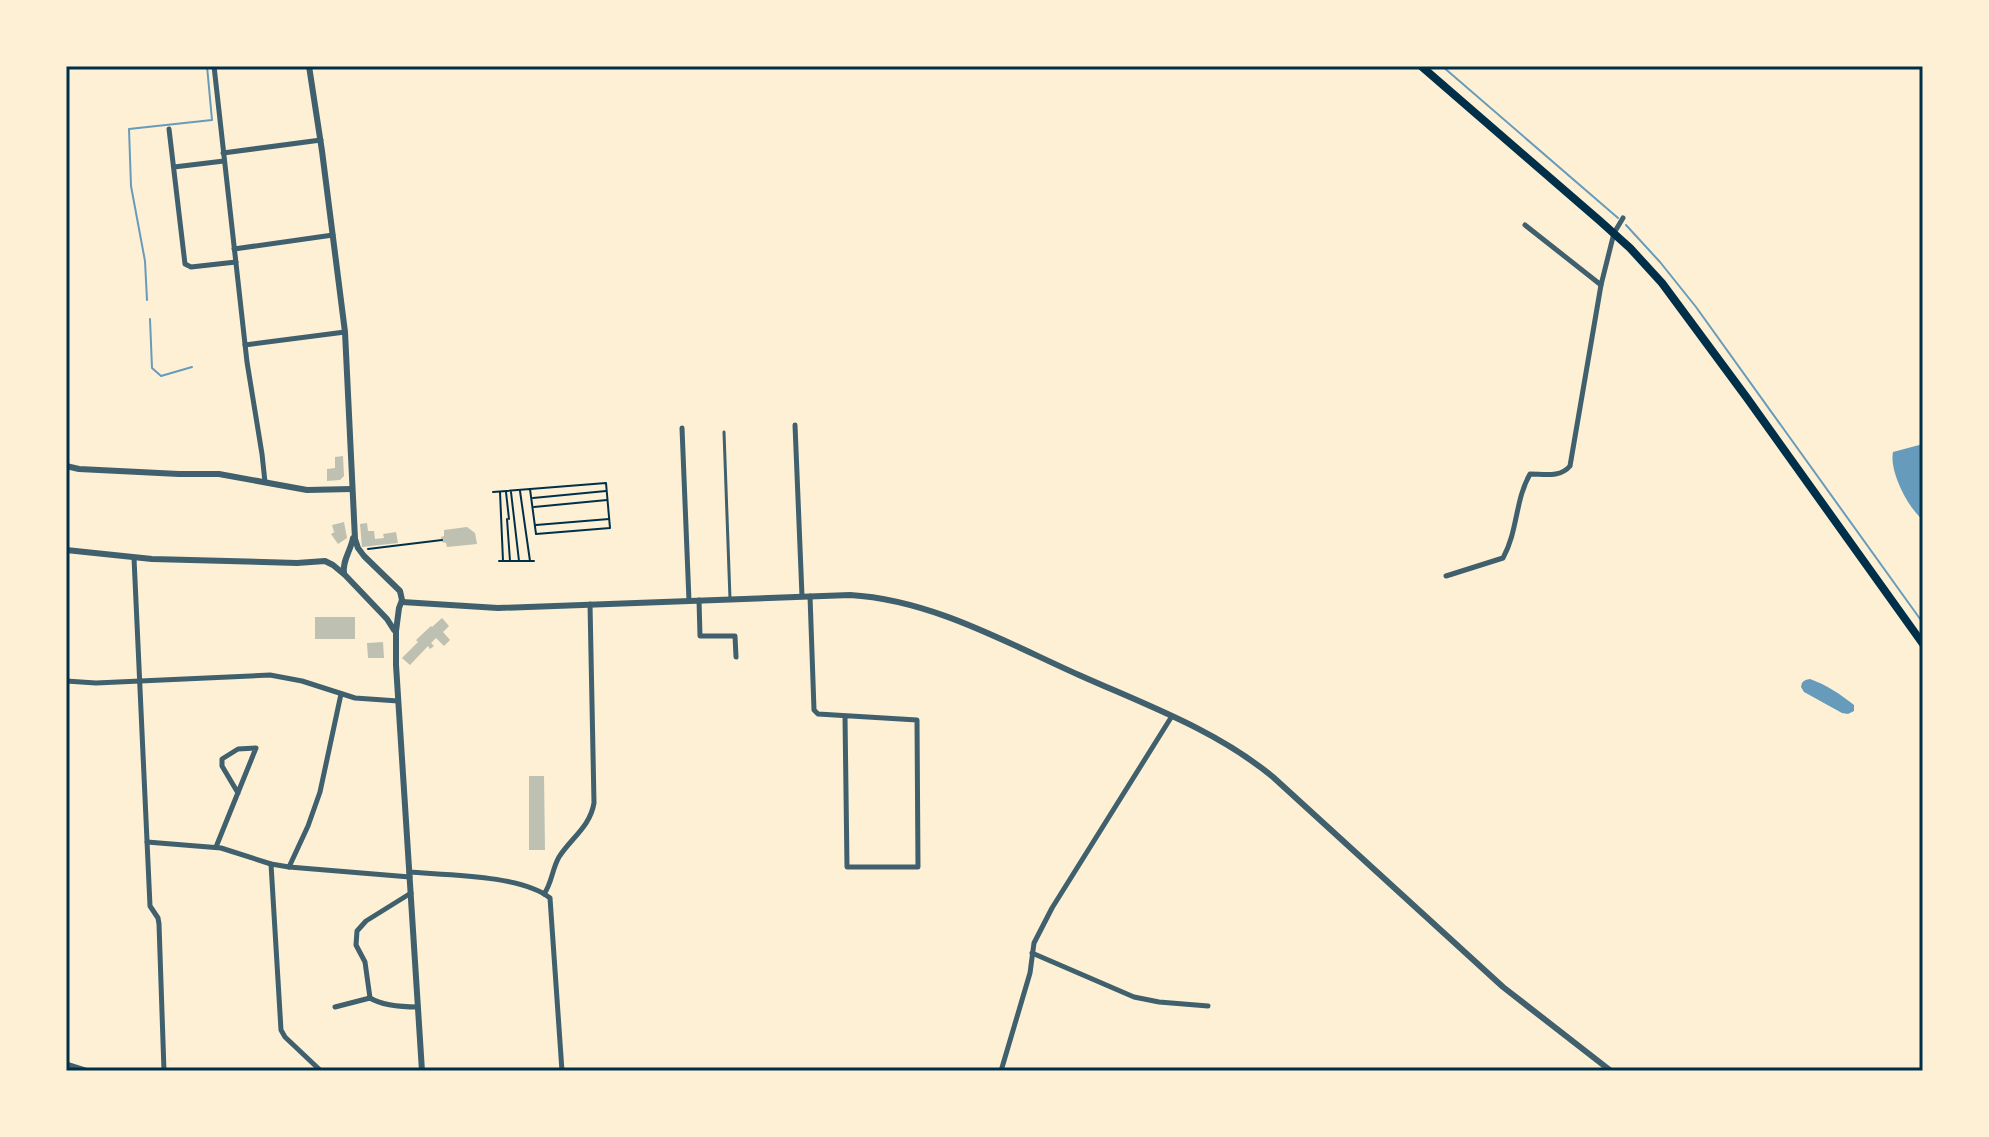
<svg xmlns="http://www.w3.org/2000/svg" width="1989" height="1137" font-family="'DM Sans',sans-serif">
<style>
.water{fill:#669bbc}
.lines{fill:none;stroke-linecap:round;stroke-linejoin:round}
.stream{stroke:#669bbc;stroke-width:2}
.building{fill:#bec0b2}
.path{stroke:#003049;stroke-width:2}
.service{stroke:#3f606c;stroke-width:3}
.minor{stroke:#3f606c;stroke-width:5}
.tertiary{stroke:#3f606c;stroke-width:6}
.primary{stroke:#003049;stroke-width:8}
.neatline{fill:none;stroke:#003049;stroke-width:3}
</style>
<rect width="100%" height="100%" fill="#fdf0d5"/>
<g class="water">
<path d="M 1923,444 L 1923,520 C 1908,508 1889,471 1893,452 Z"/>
<path d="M 1810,679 C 1827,685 1840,694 1854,705 L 1854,711 L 1848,714 L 1842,713 L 1804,692 L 1801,687 C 1802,681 1804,680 1810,679 Z"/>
</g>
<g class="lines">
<g class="stream">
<polyline points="1442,66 1618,218"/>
<polyline points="1626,225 1660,262 1696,307 1923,623"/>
<polyline points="147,300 145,261 131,186 129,129 212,120 207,66"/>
<polyline points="150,319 152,368 161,376 192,367"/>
</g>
</g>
<g class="building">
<polygon points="343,456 344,476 340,480 327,481 327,469 335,468 335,457"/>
<polygon points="344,522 347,538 338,544 331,534 338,530 334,532 332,525"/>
<polygon points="367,523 368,531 374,531 375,539 384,538 383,534 396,532 398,543 362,547 360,524"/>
<polygon points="467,527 475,533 477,544 447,547 446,543 442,542 441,537 444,536 444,530"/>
<rect x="315" y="617" width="40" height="22"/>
<polygon points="442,618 449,626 443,632 450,640 444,646 436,638 431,643 434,646 430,649 428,646 410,665 402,658 418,642 416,640 431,626 432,627"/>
<polygon points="383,642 384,658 368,658 367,643"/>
<polygon points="529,776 544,776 545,850 529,850"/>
</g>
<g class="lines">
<g class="path">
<polyline points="520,491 530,561"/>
<polyline points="493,492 606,483 610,528 536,534 530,489"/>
<polyline points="500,492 503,561"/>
<polyline points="506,492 509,519"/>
<polyline points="511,492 519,561"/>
<polyline points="533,498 606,491"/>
<polyline points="534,507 607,500"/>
<polyline points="507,519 510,561"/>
<polyline points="536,525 609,519"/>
<polyline points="368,549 442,540"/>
<polyline points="499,561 534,561"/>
</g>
<polyline class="service" points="724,432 730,599"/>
<g class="minor">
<polyline points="214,66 247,362 262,454 265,482"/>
<polyline points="169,129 185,264 191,267 236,262"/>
<polyline points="223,153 321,140"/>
<polyline points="174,167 224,161"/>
<polyline points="1525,225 1601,285 1614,233 1623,218"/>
<polyline points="234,249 333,235"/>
<polyline points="245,345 345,332"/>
<polyline points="795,425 802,596"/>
<polyline points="682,428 689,601"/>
<polyline points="134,558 150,906 158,918 159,924 164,1071"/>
<path d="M 1446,576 L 1503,558 C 1518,531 1515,500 1530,474 C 1544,474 1560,478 1570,466 L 1601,285"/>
<polyline points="810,596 814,710 818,714 917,720 918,867 847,867 845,716"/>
<polyline points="699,600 700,636 735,636 736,657"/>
<polyline points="66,681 96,683 270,675 302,681 355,698 398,701"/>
<polyline points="147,842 221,848 271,864 289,867 410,877"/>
<polyline points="216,847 256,748 238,749 222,759 222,766 238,793"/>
<polyline points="271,864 281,1030 285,1037 321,1071"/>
<polyline points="289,867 308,826 320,792 341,694"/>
<path d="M 409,872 C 446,875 522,875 550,898 L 562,1071"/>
<path d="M 544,894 C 552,883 552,869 559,857 C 571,838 590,827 594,803 L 590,604"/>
<polyline points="1032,953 1134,997 1159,1002 1208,1006"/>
<polyline points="370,998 365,962 356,945 357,931 366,921 411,893"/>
<path d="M 335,1007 L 370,998 C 383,1006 403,1007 418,1007"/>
<polyline points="66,1064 88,1071"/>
<polyline points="1001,1071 1030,973 1034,943 1052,908 1172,716"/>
</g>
<g class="tertiary">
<polyline points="309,66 322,151 345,332 355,539 358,548 364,556 400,591 402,600 399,608 396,631 396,665 422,1071"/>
<polyline points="66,466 79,469 179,474 219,474 307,490 352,489"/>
<polyline points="66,550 152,559 297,563 325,561 333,565 345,575 387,619 394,630"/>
<path d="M 344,573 C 342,561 351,550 353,538"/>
<path d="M 402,602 L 498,608 L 850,595 C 932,600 1005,642 1079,675 C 1146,705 1216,730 1273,777 L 1503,987 L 1611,1071"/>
</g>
<polyline class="primary" points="1421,66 1600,221 1630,248 1662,283 1747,398 1923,644"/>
</g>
<rect width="1989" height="1137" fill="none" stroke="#fdf0d5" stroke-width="136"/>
<rect x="68" y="68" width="1853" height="1001" class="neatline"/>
</svg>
